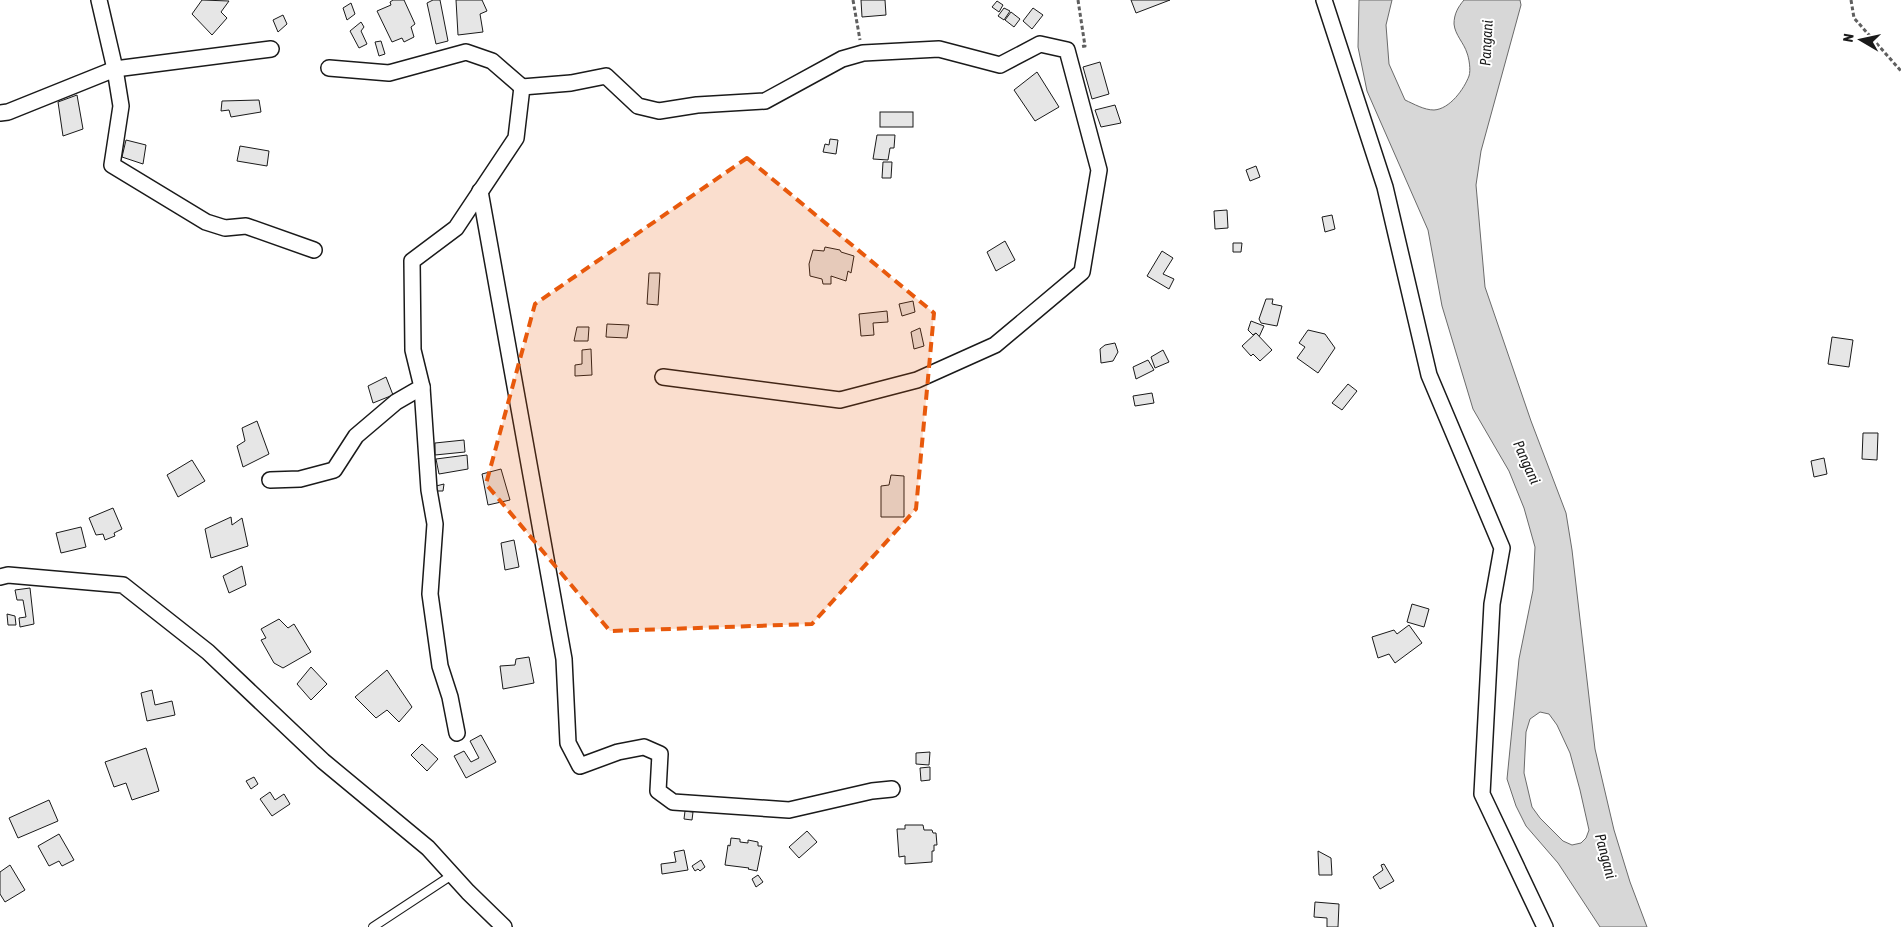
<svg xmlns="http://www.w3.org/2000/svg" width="1901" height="927" font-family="'Asap Condensed',sans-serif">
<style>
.water{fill:#d7d7d7;stroke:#6a6a6a;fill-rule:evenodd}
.building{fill:#e6e6e6;stroke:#1a1a1a}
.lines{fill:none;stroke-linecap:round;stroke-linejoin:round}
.lane-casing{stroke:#1a1a1a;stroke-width:10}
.street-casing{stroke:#1a1a1a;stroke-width:18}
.path{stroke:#5f5f5f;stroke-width:3;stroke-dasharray:4 2.5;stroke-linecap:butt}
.lane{stroke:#fff;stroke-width:8}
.street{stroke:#fff;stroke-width:15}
.marked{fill:#e8590c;fill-opacity:0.2;stroke:#e8590c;stroke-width:4;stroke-dasharray:10 6;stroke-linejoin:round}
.labels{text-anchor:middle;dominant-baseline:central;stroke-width:4;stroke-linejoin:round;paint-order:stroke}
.water-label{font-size:15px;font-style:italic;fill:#1a1a1a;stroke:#fff}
</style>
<rect width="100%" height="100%" fill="#fff"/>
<path class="water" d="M 1359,0 L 1392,0 L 1386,25 L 1389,64 L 1405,100 C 1414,104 1424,110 1434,110 C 1450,109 1464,89 1469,76 C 1471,70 1469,58 1467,53 C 1464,43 1455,35 1454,24 C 1454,14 1458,7 1464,0 L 1520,0 L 1521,5 L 1481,151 L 1476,185 L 1485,287 L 1531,421 L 1566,513 L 1572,550 L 1595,749 L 1614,830 L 1630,882 L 1647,927 L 1600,927 L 1558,863 L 1526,826 L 1516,806 L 1507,779 L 1519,659 L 1533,590 L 1535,547 L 1524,508 L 1509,471 L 1473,409 L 1442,306 L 1428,230 L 1367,91 L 1358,47 ZM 1540,712 L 1549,714 L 1557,725 L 1570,753 L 1580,790 L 1589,830 L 1586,838 L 1581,843 L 1572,845 L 1563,841 L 1540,818 L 1532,807 L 1524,773 L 1526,732 L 1530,719 Z"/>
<g class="building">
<polygon points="202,0 229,1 221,12 227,18 212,35 192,14"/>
<polygon points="393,0 404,0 415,24 411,27 414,37 404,42 402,38 392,42 377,11 391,5 390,2"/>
<polygon points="433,0 440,0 448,41 436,44 427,3"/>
<polygon points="456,0 482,0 487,11 480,14 483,32 458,35"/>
<polygon points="861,0 885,0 886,15 862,17"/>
<polygon points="1131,0 1170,0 1136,13"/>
<polygon points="997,1 1003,5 999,12 992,7"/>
<polygon points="351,3 355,14 347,20 343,8"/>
<polygon points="1004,8 1010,11 1004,20 998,16"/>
<polygon points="1033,8 1043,15 1032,29 1023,21"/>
<polygon points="1011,12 1020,19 1014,27 1005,20"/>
<polygon points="283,15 287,24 278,32 273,20"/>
<polygon points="361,22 364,27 361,31 367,44 359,48 350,31"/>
<polygon points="381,41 385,54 379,56 375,42"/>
<polygon points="1100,62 1109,94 1092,99 1083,67"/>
<polygon points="1037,72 1059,107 1035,121 1014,90"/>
<polygon points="77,95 83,129 63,136 58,102"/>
<polygon points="259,100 261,112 231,117 229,110 221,111 222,101"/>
<polygon points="1115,105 1121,123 1101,127 1095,110"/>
<rect x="880" y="112" width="33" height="15"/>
<polygon points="877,135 895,135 894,148 890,148 888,160 873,159"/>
<polygon points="830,139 838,140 836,154 823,152 825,144 829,145"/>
<polygon points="126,140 146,145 143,164 122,157"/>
<polygon points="240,146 269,151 267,166 237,161"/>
<polygon points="883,162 892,162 891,178 882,178"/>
<polygon points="1256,166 1260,177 1250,181 1246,170"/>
<polygon points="1227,210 1228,228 1215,229 1214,211"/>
<polygon points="1332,215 1335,229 1325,232 1322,217"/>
<polygon points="1005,241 1015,260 996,271 987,252"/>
<polygon points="1233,243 1242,243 1241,252 1233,252"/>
<polygon points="825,247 840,250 841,252 854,256 851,273 848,271 846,281 831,276 831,284 823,284 822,279 810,276 809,264 813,250 824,251"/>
<polygon points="1162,251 1173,258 1163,274 1174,279 1169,289 1147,276"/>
<polygon points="649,273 660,273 658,305 647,304"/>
<polygon points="1266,299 1273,299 1272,304 1282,306 1277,326 1261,323 1259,319"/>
<polygon points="913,301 915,312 902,316 899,304"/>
<polygon points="887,311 888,322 873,323 874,335 861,336 859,314"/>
<polygon points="1251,321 1264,326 1259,337 1256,333 1253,335 1248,330"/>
<polygon points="607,324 629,325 627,338 606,337"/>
<polygon points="577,327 589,327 588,341 574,341"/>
<polygon points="920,328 924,346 914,349 911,332"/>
<polygon points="1308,330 1325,334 1335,348 1318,373 1297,358 1305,347 1299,343"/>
<polygon points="1256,333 1272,350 1260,361 1253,354 1251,356 1242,346"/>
<polygon points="1832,337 1853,340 1849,367 1828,364"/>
<polygon points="1115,343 1118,352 1113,361 1101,363 1100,349 1105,345"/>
<polygon points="591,349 592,375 575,376 575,365 582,364 582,350"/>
<polygon points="1163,350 1169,362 1155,368 1151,357"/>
<polygon points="1148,360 1154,370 1136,379 1133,367"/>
<polygon points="386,377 393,395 373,403 368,386"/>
<polygon points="1348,384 1357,391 1342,410 1332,403"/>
<polygon points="1152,393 1154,403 1135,406 1133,396"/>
<polygon points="257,421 269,454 243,467 237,446 245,441 242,428"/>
<polygon points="1863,433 1878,433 1877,460 1862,459"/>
<polygon points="464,440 465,452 435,455 435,443"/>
<polygon points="467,455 468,469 439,474 436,459"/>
<polygon points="1824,458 1827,474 1814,477 1811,461"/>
<polygon points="192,460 205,481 178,497 167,475"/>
<polygon points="501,469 510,500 488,505 482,474"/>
<polygon points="891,475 904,476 904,517 881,517 881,486 889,485"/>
<polygon points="444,484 443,491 436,491 436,486"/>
<polygon points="113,508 122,529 114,533 115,536 105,540 103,534 96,535 89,518"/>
<polygon points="231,517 232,525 242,518 248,546 211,558 205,529"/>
<polygon points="81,527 86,547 61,553 56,533"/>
<polygon points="514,540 519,567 505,570 501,543"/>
<polygon points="242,566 246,585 229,593 223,576"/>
<polygon points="30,588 34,624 20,627 19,618 26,617 23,600 17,600 15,590"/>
<polygon points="1412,604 1429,609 1424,627 1407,622"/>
<polygon points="7,614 15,616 16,625 8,625"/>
<polygon points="279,619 288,628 294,624 311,652 283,668 274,663 261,640 266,638 261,629"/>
<polygon points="1409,625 1422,643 1395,663 1389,654 1378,658 1372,637 1394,630 1397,634"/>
<polygon points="529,657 534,683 503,689 500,666 515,665 516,659"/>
<polygon points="311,667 327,684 311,700 297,684"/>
<polygon points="387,670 412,707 399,722 387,710 376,718 355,697"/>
<polygon points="152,690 155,705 172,701 175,715 147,721 141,693"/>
<polygon points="481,735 496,762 466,778 454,756 464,751 471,762 479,758 470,741"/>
<polygon points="422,744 438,759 427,771 411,755"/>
<polygon points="146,748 159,791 132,800 126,783 114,787 105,762"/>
<polygon points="930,752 929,765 916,764 916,753"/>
<polygon points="930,767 930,780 921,781 920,768"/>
<polygon points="254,777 258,784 251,789 246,781"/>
<polygon points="270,792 275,800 284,794 290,804 272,816 260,799"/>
<polygon points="49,800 58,821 18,838 9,818"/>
<polygon points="685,811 693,812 692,820 684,819"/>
<polygon points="905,825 923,825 924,830 932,830 933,833 936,833 937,845 934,845 934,851 932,851 932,862 905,864 905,856 899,857 897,829 905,829"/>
<polygon points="807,831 817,842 799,858 789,847"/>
<polygon points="59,834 74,860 62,866 59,861 49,866 38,846"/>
<polygon points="731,838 740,839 740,842 748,843 748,840 758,842 758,846 762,846 757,871 748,869 749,868 725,865 728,845 730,846"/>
<polygon points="684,850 688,870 662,874 661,864 676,862 674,852"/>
<polygon points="1318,851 1331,858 1332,875 1319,875"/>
<polygon points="701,860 705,867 700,871 698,869 695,871 692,866"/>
<polygon points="1384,864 1394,881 1380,889 1373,877 1383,870 1381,865"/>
<polygon points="10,865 25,890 5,902 0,894 0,872"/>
<polygon points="758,875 763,882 756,887 752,879"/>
<polygon points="1315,902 1339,904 1338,927 1327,927 1327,918 1314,917"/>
</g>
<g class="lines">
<defs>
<polyline id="lane" points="373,927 452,875"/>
<g id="street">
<polyline points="99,0 115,69 121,106 112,165 206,222 225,228 246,226 314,250"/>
<polyline points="1324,0 1385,187 1429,375 1502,548 1492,604 1482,794 1545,927"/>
<polyline points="329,68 389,73 466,52 492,61 522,87"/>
<polyline points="0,113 8,112 115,69 271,49"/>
<polyline points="480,191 564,659 568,743 580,766 618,752 644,747 660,754 658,791 673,802 789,810 872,791 892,789"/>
<polyline points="422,387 429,490 435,524 430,594 440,666 450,697 457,733"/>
<polyline points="270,480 300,479 334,470 356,436 396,402 422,387 413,350 412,261 456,228 516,138 522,87 571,83 606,76 638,106 659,111 697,105 765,101 842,59 863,53 939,49 1000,65 1040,44 1067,50 1099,170 1082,272 995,345 917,380 840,400 663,377"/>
<polyline points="0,577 8,575 123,585 208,652 323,761 428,848 468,892 504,927"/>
</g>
</defs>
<use href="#lane" class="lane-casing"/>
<use href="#street" class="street-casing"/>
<g class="path">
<polyline points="853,0 860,40"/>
<polyline points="1078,0 1085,46 1080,47"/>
<polyline points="1851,0 1854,18 1901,71"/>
</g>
<use href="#lane" class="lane"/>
<use href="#street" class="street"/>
</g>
<path class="marked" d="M 747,158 L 934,313 L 916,509 L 812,624 L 610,631 L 486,484 L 535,304 Z"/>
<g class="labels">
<g class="water-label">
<text transform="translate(1486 43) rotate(-87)">Pangani</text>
<text transform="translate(1527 462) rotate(66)">Pangani</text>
<text transform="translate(1606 856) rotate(75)">Pangani</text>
</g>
</g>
<g transform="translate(1861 40) rotate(279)" stroke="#ffffff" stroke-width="4" paint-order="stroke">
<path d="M0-4L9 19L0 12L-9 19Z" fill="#1a1a1a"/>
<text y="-8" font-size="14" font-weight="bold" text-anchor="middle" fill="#1a1a1a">N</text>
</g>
</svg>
